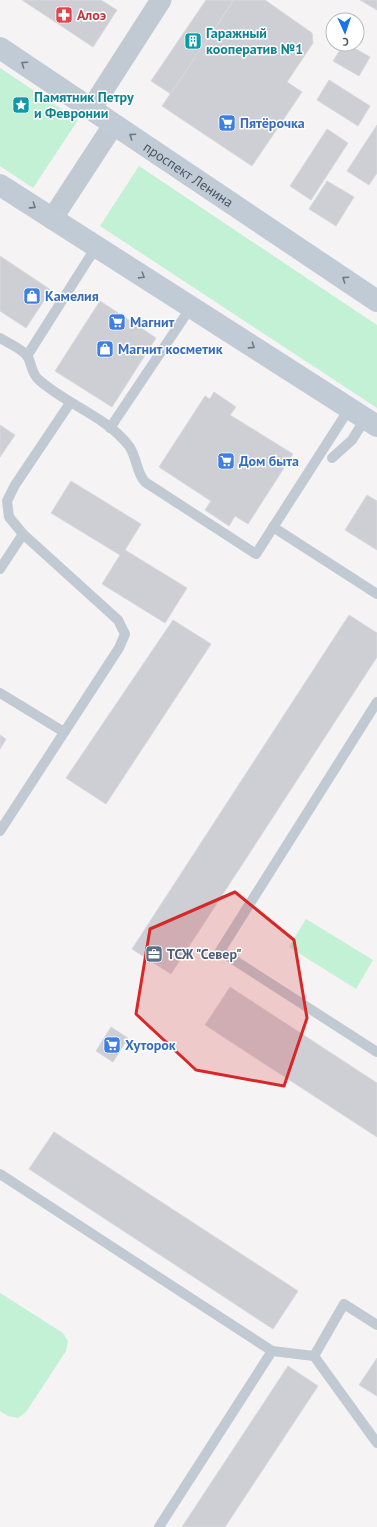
<svg xmlns="http://www.w3.org/2000/svg" width="377" height="1527" font-family="'PT Sans',sans-serif">
<style>
.green{fill:#c3f1d5}
.building{fill:#cdcfd5;stroke:#d7d9de}
.lines{fill:none;stroke-linecap:round;stroke-linejoin:round}
.lane{stroke:#c1cad2;stroke-width:10}
.street{stroke:#c1cad2;stroke-width:21}
.secondary{stroke:#c1cbd6;stroke-width:22}
.oneway{stroke:#6e7984}
.marked{fill:#d62828;fill-opacity:0.2;stroke:#d62828;stroke-width:3;stroke-linejoin:round}
.labels{text-anchor:middle;dominant-baseline:central;stroke-width:3;stroke-linejoin:round;paint-order:stroke}
.health-label{font-size:14px;font-weight:bold;fill:#be3a42;stroke:#fff;text-anchor:start}
.culture-label{font-size:14px;font-weight:bold;fill:#0d838f;stroke:#fff;text-anchor:start}
.shop-label{font-size:14px;font-weight:bold;fill:#366cbe;stroke:#fff;text-anchor:start}
.street-label{font-size:14px;fill:#4a5661;stroke:#fff}
.service-label{font-size:14px;font-weight:bold;fill:#4e5e75;stroke:#fff;text-anchor:start}
</style>
<rect width="100%" height="100%" fill="#f5f3f3"/>
<g class="green">
<polygon points="0,68 78,120 33,188 0,166"/>
<polygon points="139,166 377,325 377,408 100,226"/>
<polygon points="306,919 373,960 356,989 289,947"/>
<polygon points="0,1293 63,1333 68,1341 66,1351 26,1412 18,1418 8,1416 0,1411"/>
</g>
<g class="building">
<polygon points="22,0 101,0 117,10 93,47"/>
<polygon points="206,0 234,0 171,94 151,81"/>
<polygon points="234,0 265,0 312,33 313,43 287,82 302,92 252,166 162,106"/>
<polygon points="360,0 377,0 377,10"/>
<polygon points="344,44 347,44 370,57 359,76 333,61"/>
<polygon points="329,80 370,106 358,126 317,100"/>
<polygon points="377,125 377,173 369,185 347,171"/>
<polygon points="327,129 348,143 311,200 290,186"/>
<polygon points="327,181 354,197 336,226 309,209"/>
<polygon points="0,256 51,290 26,328 0,311"/>
<polygon points="100,301 156,338 112,407 55,371"/>
<polygon points="214,392 236,407 230,415 293,454 248,524 235,516 229,526 205,510 211,501 159,467 205,396 210,399"/>
<polygon points="0,425 15,435 0,457"/>
<polygon points="71,481 141,524 125,550 187,588 165,623 102,584 120,555 51,513"/>
<polygon points="367,495 377,501 377,550 345,530"/>
<polygon points="349,615 377,633 377,657 171,974 132,949"/>
<polygon points="173,620 211,644 106,804 66,778"/>
<polygon points="0,735 6,739 0,749"/>
<polygon points="230,987 377,1083 377,1137 205,1025"/>
<polygon points="111,1027 128,1038 113,1062 96,1051"/>
<polygon points="54,1132 298,1291 273,1329 29,1169"/>
<polygon points="377,1358 377,1396 359,1385"/>
<polygon points="288,1366 318,1386 225,1527 182,1527"/>
</g>
<g class="lines">
<g class="lane">
<path d="M 0,338 C 8,343 23,349 28,357 C 31,363 32,374 38,379 C 65,404 106,416 129,446 C 137,457 136,472 145,482 L 256,554 L 349,409"/>
<polyline points="27,356 96,247"/>
<polyline points="110,428 191,307"/>
<polyline points="332,458 352,440 365,419"/>
<polyline points="273,527 377,594"/>
<polyline points="0,569 23,534"/>
<polyline points="0,693 64,732"/>
<polyline points="377,702 220,951 377,1052"/>
<polyline points="0,831 119,648 125,634 118,620 23,534 9,517 7,501 15,485 70,403"/>
<polyline points="0,1174 272,1351 314,1356"/>
<polyline points="377,1325 344,1304 314,1356 377,1443"/>
<polyline points="159,1527 272,1351"/>
</g>
<g class="street">
<polyline points="91,109 161,0"/>
<polyline points="52,219 114,124"/>
</g>
<g class="secondary">
<path id="s1" d="M 0,48 L 377,301"/>
<polyline points="0,185 377,426"/>
</g>
</g>
<defs><path id="oneway-chevron" d="M-2-3.5L2.5 0L-2 3.5" fill="none" stroke-width="1.6" stroke-linecap="round" stroke-linejoin="round"/></defs>
<g class="oneway">
<use href="#oneway-chevron" transform="translate(24 64) rotate(-146)"/>
<use href="#oneway-chevron" transform="translate(132 136) rotate(-146)"/>
<use href="#oneway-chevron" transform="translate(33 206) rotate(33)"/>
<use href="#oneway-chevron" transform="translate(142 276) rotate(32)"/>
<use href="#oneway-chevron" transform="translate(345 279) rotate(-146)"/>
<use href="#oneway-chevron" transform="translate(252 346) rotate(33)"/>
</g>
<path class="marked" d="M 235,892 L 294,940 L 307,1018 L 284,1086 L 196,1070 L 136,1014 L 150,929 Z"/>
<defs>
<symbol id="pharmacy-square" viewBox="-11 -11 22 22"><rect x="-9" y="-9" width="18" height="18" rx="4" fill="#e0444e" stroke="#fff"/><path d="M-2-6h4v4h4v4h-4v4h-4v-4h-4v-4h4Z" fill="#fff"/></symbol>
<symbol id="building-square" viewBox="-11 -11 22 22"><rect x="-9" y="-9" width="18" height="18" rx="4" fill="#0f9aa8" stroke="#fff"/><path d="M-4-6H4V6H1V3H-1V6H-4ZM-2.5-4.3h1.7v1.8h-1.7ZM.8-4.3h1.7v1.8H.8ZM-2.5-1h1.7V.8h-1.7ZM.8-1h1.7V.8H.8Z" fill="#fff"/></symbol>
<symbol id="sight-square" viewBox="-11 -11 22 22"><rect x="-9" y="-9" width="18" height="18" rx="4" fill="#0f9aa8" stroke="#fff"/><path d="M0-6L1.8-2.2L6-1.7L2.9 1.2L3.7 5.4L0 3.3L-3.7 5.4L-2.9 1.2L-6-1.7L-1.8-2.2Z" fill="#fff"/></symbol>
<symbol id="supermarket-square" viewBox="-11 -11 22 22"><rect x="-9" y="-9" width="18" height="18" rx="4" fill="#3f7fe0" stroke="#fff"/><path d="M-6-5.5h2.5l.6 2H6L4.5 2H-2.5L-4.4-4H-6ZM-1.5 3.2a1.3 1.3 0 1 0 .1 0ZM3 3.2a1.3 1.3 0 1 0 .1 0Z" fill="#fff"/></symbol>
<symbol id="shop-square" viewBox="-11 -11 22 22"><rect x="-9" y="-9" width="18" height="18" rx="4" fill="#3f7fe0" stroke="#fff"/><path d="M-5-2.5h2.3a2.7 3.5 0 0 1 5.4 0H5L5.5 6h-11ZM-1.5-2.5h3a1.5 2.3 0 0 0-3 0Z" fill="#fff"/></symbol>
<symbol id="office-square" viewBox="-11 -11 22 22"><rect x="-9" y="-9" width="18" height="18" rx="4" fill="#5c6f8a" stroke="#fff"/><path d="M-6-3h4V-5.5h4V-3h4V5H-6ZM-1-4.5V-3h2v-1.5ZM-6 0V1H6V0Z" fill="#fff"/></symbol>
</defs>
<g fill-rule="evenodd">
<use href="#pharmacy-square" x="54" y="5" width="20" height="20"/>
<use href="#building-square" x="183" y="31" width="20" height="20"/>
<use href="#sight-square" x="11" y="95" width="20" height="20"/>
<use href="#supermarket-square" x="217" y="113" width="20" height="20"/>
<use href="#shop-square" x="22" y="286" width="20" height="20"/>
<use href="#supermarket-square" x="107" y="312" width="20" height="20"/>
<use href="#shop-square" x="95" y="339" width="20" height="20"/>
<use href="#supermarket-square" x="216" y="451" width="20" height="20"/>
<use href="#office-square" x="144" y="944" width="20" height="20"/>
<use href="#supermarket-square" x="102" y="1035" width="20" height="20"/>
</g>
<g class="labels">
<g class="health-label">
<text x="77" y="15">Алоэ</text>
</g>
<g class="culture-label">
<text x="206" y="33">Гаражный<tspan x="206" dy="16">кооператив №1</tspan></text>
<text x="34" y="97">Памятник Петру<tspan x="34" dy="16">и Февронии</tspan></text>
</g>
<g class="shop-label">
<text x="240" y="123">Пятёрочка</text>
<text x="45" y="296">Камелия</text>
<text x="130" y="322">Магнит</text>
<text x="118" y="349">Магнит косметик</text>
<text x="239" y="461">Дом быта</text>
<text x="125" y="1045">Хуторок</text>
</g>
<g class="street-label">
<text stroke="none"><textPath href="#s1" startOffset="227">проспект Ленина</textPath></text>
</g>
<g class="service-label">
<text x="167" y="954">ТСЖ "Север"</text>
</g>
</g>
<g transform="translate(345 32) rotate(177)"><circle r="19" fill="#ffffff" stroke="#b7bbc0"/>
<path d="M0-3L7 15L0 10L-7 15Z" fill="#1a73e8"/>
<text y="-6" font-size="11" font-weight="bold" text-anchor="middle" fill="#4a5661">С</text>
</g>
</svg>
